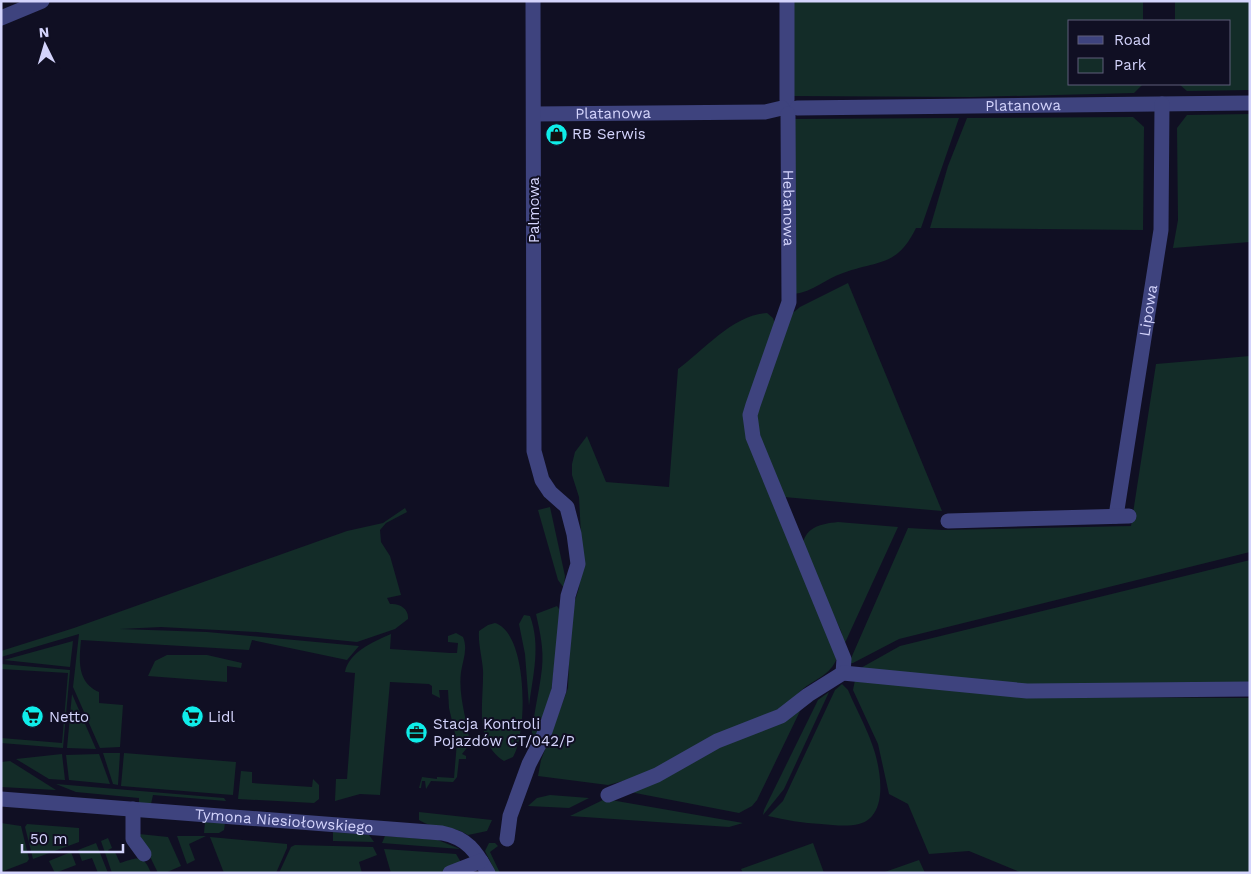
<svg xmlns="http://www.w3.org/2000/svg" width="1251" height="874" font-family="'Work Sans',sans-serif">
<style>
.green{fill:#132c28}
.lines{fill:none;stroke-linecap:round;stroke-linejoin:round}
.minor{stroke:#3e437e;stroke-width:15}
.labels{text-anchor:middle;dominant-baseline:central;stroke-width:4;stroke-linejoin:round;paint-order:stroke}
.street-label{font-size:15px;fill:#d4d4fc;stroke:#100f23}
.poi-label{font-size:15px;fill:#d4d4fc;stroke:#100f23;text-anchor:start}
</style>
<rect width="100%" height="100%" fill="#100f23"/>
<g class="green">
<polygon points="791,1 1143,1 1143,21 1070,21 1070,84 1143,84 1134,93 970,97 792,96"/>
<polygon points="1175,1 1250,1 1250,90 1187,91 1179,84 1230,84 1230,21 1175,21"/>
<polygon points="1250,114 1250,242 1173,248 1178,220 1177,128 1187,115"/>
<polygon points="1133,117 1144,127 1143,230 930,228 948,166 967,118"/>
<path d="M 959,118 L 921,228 L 916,228 C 897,267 879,260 843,273 C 825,279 813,292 794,294 L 792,119 Z"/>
<polygon points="848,283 942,511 784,497 757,438 756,413 789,316 800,307"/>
<path d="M 767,313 L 773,318 L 775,324 L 748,404 L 838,655 C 832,674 819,677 804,688 C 798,693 792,700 787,705 L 638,777 L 608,785 L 538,776 L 541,760 L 568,688 L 571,613 L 579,588 L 582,555 L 579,497 L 572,475 L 572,464 L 575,452 L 587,436 L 606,482 L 669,487 L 678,369 C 704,350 734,314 767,313 Z"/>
<polygon points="1250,356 1250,552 899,639 853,663 849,663 908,528 943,530 1131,526 1156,364"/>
<polygon points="550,507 565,576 564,588 558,580 538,510"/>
<path d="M 405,508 L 407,512 L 386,523 L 380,530 L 381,542 L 390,556 L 401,595 L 387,598 L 390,604 C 400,603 409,609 408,619 L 395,629 L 357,642 L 257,632 L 161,627 L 120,629 L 207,632 L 359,646 L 347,660 L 252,640 L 249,650 L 81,640 C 79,661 77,682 99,692 L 99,703 L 123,705 L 120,747 L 100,748 L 73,687 L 79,634 L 1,657 L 1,651 L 74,628 L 347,531 L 383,523 Z"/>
<path d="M 838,522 L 898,527 L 844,645 L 841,631 L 802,547 C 805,527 820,524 838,522 Z"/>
<polygon points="1250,560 1250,685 1028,688 859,669 900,646"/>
<path d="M 557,606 L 561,612 L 550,701 L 531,750 C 531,722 539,696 542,668 C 544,649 540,632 536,614 Z"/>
<path d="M 524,615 L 530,616 C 541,646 533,675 529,706 L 525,654 L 519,624 Z"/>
<path d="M 495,623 C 528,633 528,732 513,757 L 504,761 C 473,741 484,701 483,670 C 482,657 478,643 479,631 L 488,625 Z"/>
<path d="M 391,634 L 390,649 L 450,653 L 457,653 L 458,643 L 448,642 L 448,636 L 456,633 L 463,637 C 468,649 463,660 461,672 C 458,696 467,720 470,744 L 462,754 L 466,756 L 466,759 L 459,759 L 457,777 L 453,782 L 431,781 L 426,789 L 425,781 L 422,781 L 421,788 L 419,788 L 422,777 L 437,779 L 437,777 L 454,778 L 457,742 L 449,708 L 448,690 L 439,690 L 440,698 L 432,694 L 432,686 L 429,684 L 390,682 L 380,795 L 360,794 L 335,801 L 336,779 L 347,779 L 355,673 L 345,672 C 349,652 373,642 391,634 Z"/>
<polygon points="73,641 70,667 4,660"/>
<polygon points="167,655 207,655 242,663 241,668 227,666 227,682 148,676 155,661"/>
<polygon points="1,664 70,670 63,748 1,743 1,738 62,743 68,673 1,669"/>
<polygon points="855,680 1026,697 1250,698 1250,873 1022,873 969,851 929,854 908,804 889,794 878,744 853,690"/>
<path d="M 842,684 L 848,690 C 857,711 869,732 875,753 C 881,774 888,816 859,824 C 847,827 833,825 821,824 C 803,823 785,820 768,816 L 783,801 L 835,690 Z"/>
<polygon points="829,692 784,789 763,815 764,810 818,700"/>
<polygon points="72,694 96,749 67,748"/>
<polygon points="801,709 757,800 752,806 739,813 630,792 706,752"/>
<polygon points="103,753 120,753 118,785 113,784"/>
<polygon points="124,753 236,762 233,795 121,786"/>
<polygon points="62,754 65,780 49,779 16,759"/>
<polygon points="99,754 110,784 69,780 66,755"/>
<polygon points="10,761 56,790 1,787 1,762"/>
<polygon points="241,771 252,772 252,783 312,787 313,779 319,785 319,799 314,803 238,799"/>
<polygon points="56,784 224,798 226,801 153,795 151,804 139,803 139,798 76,792"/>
<polygon points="550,795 589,798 569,808 528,806 537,798"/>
<polygon points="605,799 743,823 729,827 570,816"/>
<path d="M 419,812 L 492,820 L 487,831 L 468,835 C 452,824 436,831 419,820 Z"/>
<polygon points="205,822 225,823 224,830 219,833 204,833"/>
<polygon points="1,823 21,826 29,859 27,862 1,872"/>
<polygon points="27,824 79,828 79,842 33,859 25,827"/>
<polygon points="333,832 369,835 374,842 333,841"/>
<polygon points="139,834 168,837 181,866 165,873 158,873"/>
<polygon points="177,836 206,836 189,844 195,860 187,864"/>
<polygon points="385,836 438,840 460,849 382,843"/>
<polygon points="210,837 287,844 287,848 276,873 224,873"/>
<path d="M 108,838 L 112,848 L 108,850 L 110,853 L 115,852 L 120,863 C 137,858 143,853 151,873 L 112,873 L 101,841 Z"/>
<polygon points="96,843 108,873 98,873 92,858 82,861 78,850"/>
<polygon points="489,843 495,843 498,846 490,852 500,873 496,873 485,851"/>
<polygon points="813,843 824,873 743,873 741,869"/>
<polygon points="295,845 373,847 377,855 359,862 362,873 279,873 291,847"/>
<polygon points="384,849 456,854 462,864 438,873 391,873"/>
<polygon points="71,852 76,865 55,873 49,861"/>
<polygon points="919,860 925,873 882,873"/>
</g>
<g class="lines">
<g class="minor">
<polyline points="787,1 787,100"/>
<polyline points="1,18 42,1"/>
<path id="s1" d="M 797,108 L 1250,103"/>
<path id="s2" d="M 534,114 L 765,112 L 782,108"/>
<path id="s3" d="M 788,114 L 789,302 L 753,405 L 750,415 L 753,437 L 844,659 L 843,673"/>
<path id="s4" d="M 1116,516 L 1161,230 L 1162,104"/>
<polyline points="948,521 1129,516"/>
<polyline points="608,795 657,775 717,741 781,716 808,695 843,673 1027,691 1250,689"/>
<path id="s5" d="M 1,799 L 442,833 C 467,838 476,851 488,873"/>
<polyline points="133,809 133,839 144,854"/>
<polyline points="507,839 510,816 529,764 543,737 559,690 568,596 578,564 574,534 567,507 550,492 542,480 534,451 533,1"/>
<polyline points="450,873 481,861"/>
</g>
</g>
<defs>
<symbol id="shop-disc" viewBox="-11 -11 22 22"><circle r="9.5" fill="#0fede9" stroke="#100f23"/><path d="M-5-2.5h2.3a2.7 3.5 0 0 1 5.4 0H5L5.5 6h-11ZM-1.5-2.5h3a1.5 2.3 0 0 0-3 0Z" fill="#111"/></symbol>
<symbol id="supermarket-disc" viewBox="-11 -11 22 22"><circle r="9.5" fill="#0fede9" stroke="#100f23"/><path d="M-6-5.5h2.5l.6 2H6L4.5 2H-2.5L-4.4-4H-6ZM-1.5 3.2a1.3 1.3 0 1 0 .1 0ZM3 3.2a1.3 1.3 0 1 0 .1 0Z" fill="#111"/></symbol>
<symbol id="office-disc" viewBox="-11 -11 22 22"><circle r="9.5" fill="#0fede9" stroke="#100f23"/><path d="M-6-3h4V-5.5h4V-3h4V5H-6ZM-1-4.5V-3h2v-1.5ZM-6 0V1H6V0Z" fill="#111"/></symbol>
</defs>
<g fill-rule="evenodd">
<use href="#shop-disc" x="544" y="122" width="25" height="25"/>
<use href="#supermarket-disc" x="20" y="704" width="25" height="25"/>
<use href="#supermarket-disc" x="180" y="704" width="25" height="25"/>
<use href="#office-disc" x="404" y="720" width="25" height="25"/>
</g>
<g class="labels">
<g class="street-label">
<text stroke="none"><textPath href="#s1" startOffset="226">Platanowa</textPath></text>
<text stroke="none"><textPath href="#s2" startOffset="79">Platanowa</textPath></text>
<text stroke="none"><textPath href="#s3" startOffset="94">Hebanowa</textPath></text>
<text transform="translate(534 210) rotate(-90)">Palmowa</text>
<text stroke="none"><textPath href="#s4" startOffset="208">Lipowa</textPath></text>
<text stroke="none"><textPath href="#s5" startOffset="284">Tymona Niesiołowskiego</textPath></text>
</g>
<g class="poi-label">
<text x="572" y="134">RB Serwis</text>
<text x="49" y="717">Netto</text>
<text x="208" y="717">Lidl</text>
<text x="433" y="724">Stacja Kontroli<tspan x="433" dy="17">Pojazdów CT/042/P</tspan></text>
</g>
</g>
<rect width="1251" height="874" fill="none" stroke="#d4d4fc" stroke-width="5"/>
<rect x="1068" y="20" width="162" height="65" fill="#100f23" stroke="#5e5e7a"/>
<rect x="1078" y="36" width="25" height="8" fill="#3e437e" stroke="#5e5e7a"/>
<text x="1114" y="45" font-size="15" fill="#d4d4fc">Road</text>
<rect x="1078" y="58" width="25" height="15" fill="#132c28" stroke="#5e5e7a"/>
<text x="1114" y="70" font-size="15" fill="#d4d4fc">Park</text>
<g transform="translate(45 45) rotate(355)" stroke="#100f23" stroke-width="4" paint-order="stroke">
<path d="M0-4L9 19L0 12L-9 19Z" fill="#d4d4fc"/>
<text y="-8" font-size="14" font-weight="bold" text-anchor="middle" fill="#d4d4fc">N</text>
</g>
<path d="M22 844v8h101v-8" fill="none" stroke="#d4d4fc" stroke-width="2.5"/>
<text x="30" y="844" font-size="15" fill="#d4d4fc" stroke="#100f23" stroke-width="4" paint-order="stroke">50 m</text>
</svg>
